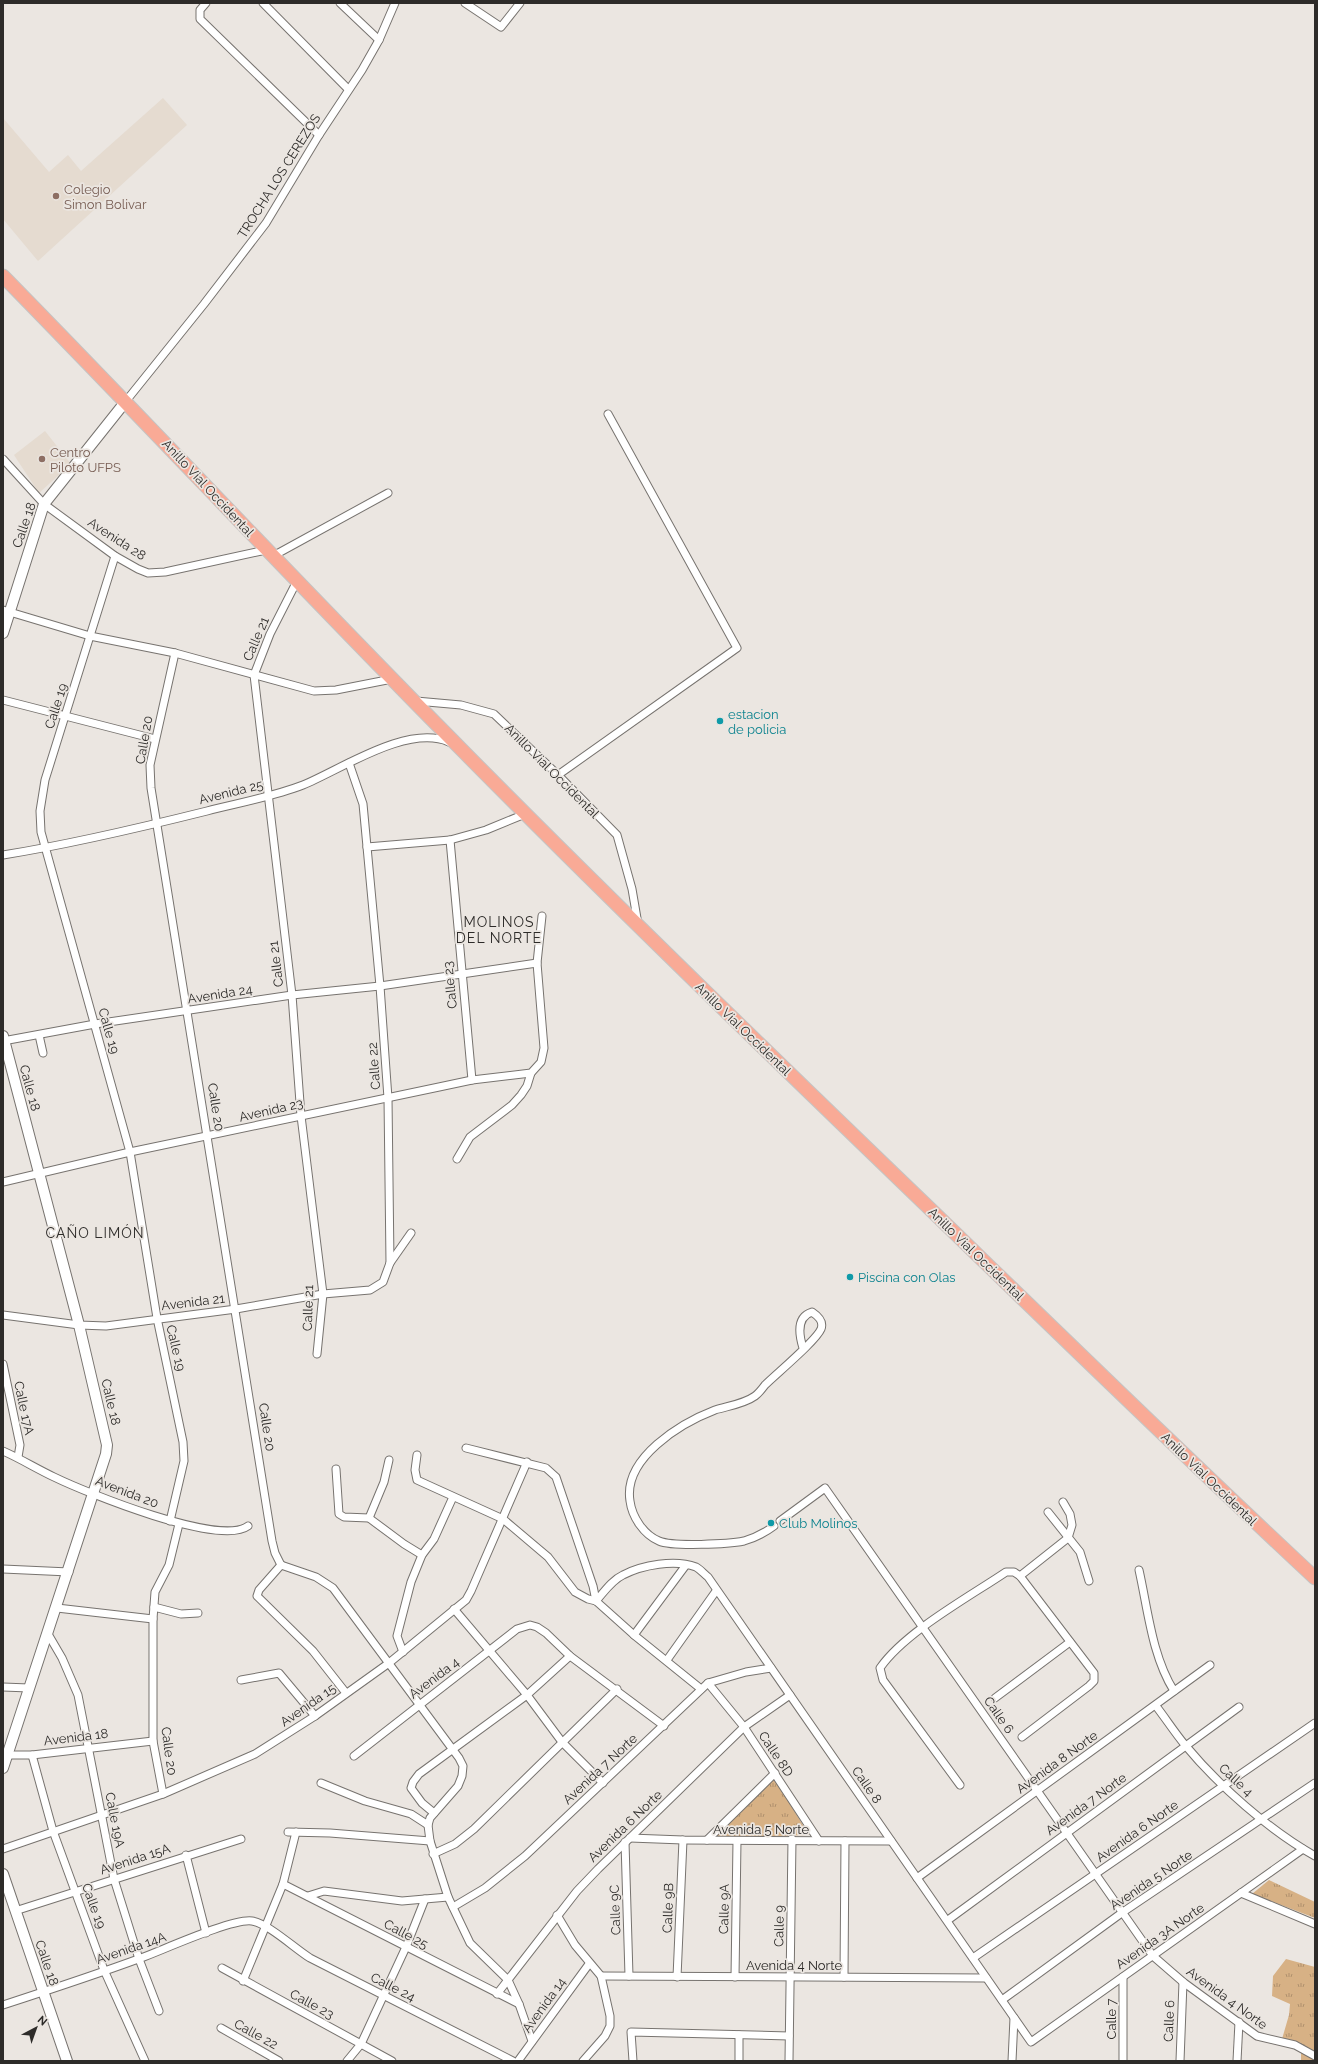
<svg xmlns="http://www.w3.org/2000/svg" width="1318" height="2064" font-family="Raleway,sans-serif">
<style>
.built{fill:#e5dbd0}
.grass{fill:url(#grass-tufts)}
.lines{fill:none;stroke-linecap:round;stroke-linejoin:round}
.street-casing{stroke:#77736f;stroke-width:9}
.secondary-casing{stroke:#77736f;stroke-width:12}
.highway-casing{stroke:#c4c4c3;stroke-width:15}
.street{stroke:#fff;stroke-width:7}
.secondary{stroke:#fff;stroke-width:10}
.highway{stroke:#f9aa96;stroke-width:13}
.education-dot{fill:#8d6e63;stroke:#ebe6e1;stroke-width:1.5}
.culture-dot{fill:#0f9aa8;stroke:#ebe6e1;stroke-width:1.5}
.labels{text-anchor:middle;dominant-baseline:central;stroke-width:3.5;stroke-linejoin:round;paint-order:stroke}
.street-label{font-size:13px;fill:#2d2b29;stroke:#ebe6e1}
.education-label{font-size:13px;fill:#785e54;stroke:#ebe6e1;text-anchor:start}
.culture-label{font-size:13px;fill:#0d838f;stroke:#ebe6e1;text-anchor:start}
.neighbourhood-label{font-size:14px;letter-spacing:1px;fill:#2d2b29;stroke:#ebe6e1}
</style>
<defs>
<pattern id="grass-tufts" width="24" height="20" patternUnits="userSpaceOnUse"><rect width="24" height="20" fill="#d7b185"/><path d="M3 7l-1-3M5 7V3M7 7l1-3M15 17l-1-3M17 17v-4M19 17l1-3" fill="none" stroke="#af906d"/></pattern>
</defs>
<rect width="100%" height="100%" fill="#ebe6e1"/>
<g class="built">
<polygon points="163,98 187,125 38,261 3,219 3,118 49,172 68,155 81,171"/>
<polygon points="45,431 71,464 39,493 14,455"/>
</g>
<g class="grass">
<polygon points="774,1778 809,1835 714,1838"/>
<polygon points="1269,1880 1315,1902 1315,1918 1252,1894"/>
<polygon points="1286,1959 1315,1967 1315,2061 1301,2061 1301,2043 1282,2039 1289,2015 1290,2004 1272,1996 1273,1976"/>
</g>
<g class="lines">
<defs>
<g id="street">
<polyline points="206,3 200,10 200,19 319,135"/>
<polyline points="263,3 348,89"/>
<polyline points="340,3 379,40"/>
<polyline points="465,3 501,27 520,3"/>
<polyline points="126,401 204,304 266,223 319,135 362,70 379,40 395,3"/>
<polyline points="3,459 44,504 115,556 138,569 148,573 165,572 266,550"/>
<polyline points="115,556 45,780 40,811 41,832 130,1152 157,1318 183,1442 184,1461 170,1521"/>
<polyline points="273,556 388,493"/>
<polyline points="297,581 270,634 254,675 292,995 301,1116 323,1294 317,1354"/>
<polyline points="3,610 90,636 175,653 314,691 336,690 392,679"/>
<polyline points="175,653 150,765 151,788 272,1541 275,1553 281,1565"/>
<polyline points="3,700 155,739"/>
<polyline points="416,701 461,705 494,714 558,775 617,835 632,889 638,924"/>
<polyline points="558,775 737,648 608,414"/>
<polyline points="450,840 472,1080"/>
<polyline points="367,847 450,840 486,830 525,814"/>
<path d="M 3,855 C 72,844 139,828 207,811 C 238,803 272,797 303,785 C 342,769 407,724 449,742"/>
<polyline points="39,1035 43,1053"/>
<polyline points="3,1041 95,1024 292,995 380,986 537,963"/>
<polyline points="457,1159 470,1137 512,1105 521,1095 527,1086 531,1073"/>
<polyline points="3,1182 130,1152 439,1087 472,1080 531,1073 541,1062 544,1048 537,963 542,916"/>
<polyline points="390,1263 411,1233"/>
<polyline points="3,1315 79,1325 106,1326 236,1309 323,1294 370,1290 383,1282 390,1263 388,1098 380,986 363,804 349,763"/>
<polyline points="3,1364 20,1445 18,1457"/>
<polyline points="466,1448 546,1468 556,1477 593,1586 596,1601"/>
<path d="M 3,1451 C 21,1459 37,1469 54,1477 C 87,1493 220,1547 248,1526"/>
<polyline points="417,1455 415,1470 417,1480 503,1519 548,1557 575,1592 588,1599 596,1601 634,1635 701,1689"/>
<polyline points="336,1469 339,1514 344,1517 369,1518 404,1544 422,1555"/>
<polyline points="1048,1512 1080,1552 1089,1581"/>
<polyline points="369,1518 384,1482 389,1460"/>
<polyline points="780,1521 825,1488 1153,1956 1183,1982 1257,2036 1295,2045 1315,2056"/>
<path d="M 774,1526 C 766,1532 754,1538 744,1541 C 729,1544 673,1547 659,1541 C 644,1535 632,1517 630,1501 C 623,1458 681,1423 715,1410 C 728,1406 744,1404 755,1396 C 759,1393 762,1389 765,1385 C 776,1374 816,1341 821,1329 C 824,1321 818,1316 812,1312 C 796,1317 799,1335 803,1348"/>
<polyline points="281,1565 316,1577 333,1588 459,1758 463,1766 462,1776 458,1786 430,1818 428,1825 430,1841 448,1897 470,1943 508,1980 519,2004 532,2041"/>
<polyline points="281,1565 259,1590 257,1596 313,1651 346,1693"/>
<polyline points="3,1569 69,1572"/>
<path d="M 1139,1570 C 1148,1610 1152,1656 1174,1691"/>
<polyline points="1020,1576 1068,1538 1072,1525 1070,1514 1063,1502"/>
<path d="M 596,1601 C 604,1592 612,1580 623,1575 C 642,1565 675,1559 696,1567 C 700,1569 704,1574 708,1577 L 1031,2042 L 1303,1849"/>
<polyline points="154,1607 181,1614 198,1613"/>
<polyline points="57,1608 153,1619"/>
<polyline points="454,1609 527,1695 562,1742 603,1783"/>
<polyline points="48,1634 62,1658 78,1695 114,1879 139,1959 159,2011"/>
<polyline points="634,1635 686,1565"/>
<polyline points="403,1652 397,1636 411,1582 422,1555 434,1539 453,1497"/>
<polyline points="667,1660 716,1591"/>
<polyline points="241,1680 279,1673 315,1716"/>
<polyline points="708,1683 744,1727 819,1841"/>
<polyline points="3,1687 29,1688"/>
<polyline points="995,1698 1070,1642"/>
<path d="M 1156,1706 C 1166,1719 1175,1733 1185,1745 C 1219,1786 1269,1830 1315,1856"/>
<polyline points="3,1755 32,1755 153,1741"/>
<polyline points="32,1755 53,1831 104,1970 145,2061"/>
<polyline points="354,1756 517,1629 530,1625 537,1627 546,1633 570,1656 664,1726"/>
<polyline points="321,1783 365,1801 411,1814 428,1825"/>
<path d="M 960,1785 L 883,1680 L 880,1668 C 905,1632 969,1597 1006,1572 L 1014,1572 L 1020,1576 L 1094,1673 L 1094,1681 L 1089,1686 L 1022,1737"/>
<polyline points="163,1794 153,1741 153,1619 155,1592 169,1565 179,1524"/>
<polyline points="434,1813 422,1803 411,1788 413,1782 419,1774 527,1695 570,1656"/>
<polyline points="288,1832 330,1833 430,1841"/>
<polyline points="630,1838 683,1840 891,1841"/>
<polyline points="707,1840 775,1773"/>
<polyline points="625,1842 629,1976"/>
<polyline points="3,1849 163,1794 255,1754 315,1716 389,1663 466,1600 471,1591 527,1462"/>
<polyline points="433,1854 455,1844 474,1829 617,1689"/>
<polyline points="186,1855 206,1933"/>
<polyline points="917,1878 1210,1665"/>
<polyline points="283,1884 519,2004"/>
<polyline points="1241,1893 1315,1924"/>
<polyline points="308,1896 324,1891 402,1901 448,1897"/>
<polyline points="453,1907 485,1888 525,1856 708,1683 746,1672 771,1668"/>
<polyline points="15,1911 241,1839"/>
<polyline points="557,1915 575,1945 601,1976 610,2016 610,2026 605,2036 583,2061"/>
<polyline points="948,1920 1239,1707"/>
<polyline points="973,1958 1315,1723"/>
<polyline points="222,1968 392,2061"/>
<polyline points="601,1976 986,1978"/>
<polyline points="677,1977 683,1840"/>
<polyline points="735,1977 737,1841"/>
<polyline points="844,1977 845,1841"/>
<polyline points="243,1981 283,1884 296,1832"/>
<polyline points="497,1994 577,1891 598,1869 744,1727 790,1695"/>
<polyline points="1002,2000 1123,1912 1315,1783"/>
<path d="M 3,2005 C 49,1990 95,1975 141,1958 C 163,1950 233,1918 252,1921 C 269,1924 294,1948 310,1958 L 513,2061"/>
<polyline points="221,2028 279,2061"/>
<polyline points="739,2035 739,2061"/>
<polyline points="347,2061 361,2044 406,1947 425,1899"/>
<polyline points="518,2061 589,1964"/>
<polyline points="633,2061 631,2032 789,2036"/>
<polyline points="789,2061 792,1839"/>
<polyline points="1012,2061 1014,2018"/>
<polyline points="1123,2061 1123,1977"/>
<polyline points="1180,2061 1183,1982"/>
<polyline points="1237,2061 1239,2022"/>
</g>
<g id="secondary">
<polyline points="3,633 44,504 126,401"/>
<polyline points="3,1036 79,1325 107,1445 106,1454 3,1768"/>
<polyline points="3,1874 67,2061"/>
</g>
<path id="highway" d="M 3,276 C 157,433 307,594 462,750 C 614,904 770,1055 926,1205 C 1055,1330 1184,1456 1315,1578"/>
</defs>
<use href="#street" class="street-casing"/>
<use href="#secondary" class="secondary-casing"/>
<use href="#highway" class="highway-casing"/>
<use href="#street" class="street"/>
<use href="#secondary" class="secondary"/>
<use href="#highway" class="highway"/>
</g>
<g class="education-dot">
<circle cx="56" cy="196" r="4"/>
<circle cx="42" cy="459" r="4"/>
</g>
<g class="culture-dot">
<circle cx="720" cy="721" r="4"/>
<circle cx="850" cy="1277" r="4"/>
<circle cx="771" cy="1523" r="4"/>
</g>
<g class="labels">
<g class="street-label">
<text transform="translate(279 176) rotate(-58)">TROCHA LOS CEREZOS</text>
<text transform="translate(208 488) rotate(47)">Anillo Vial Occidental</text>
<text transform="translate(24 525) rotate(-71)">Calle 18</text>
<text transform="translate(117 539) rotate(33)">Avenida 28</text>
<text transform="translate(256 639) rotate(-67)">Calle 21</text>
<text transform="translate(56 706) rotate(-72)">Calle 19</text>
<text transform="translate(144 740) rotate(-80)">Calle 20</text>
<text transform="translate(552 771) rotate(45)">Anillo Vial Occidental</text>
<text transform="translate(231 792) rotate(-14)">Avenida 25</text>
<text transform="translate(276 964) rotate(-97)">Calle 21</text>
<text transform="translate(450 985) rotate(-96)">Calle 23</text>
<text transform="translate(220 994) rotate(-9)">Avenida 24</text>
<text transform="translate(743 1029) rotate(44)">Anillo Vial Occidental</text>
<text transform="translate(109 1031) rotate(74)">Calle 19</text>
<text transform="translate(374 1066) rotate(-94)">Calle 22</text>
<text transform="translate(30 1088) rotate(75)">Calle 18</text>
<text transform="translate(216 1107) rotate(81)">Calle 20</text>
<text transform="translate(271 1110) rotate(-13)">Avenida 23</text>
<text transform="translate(976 1254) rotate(44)">Anillo Vial Occidental</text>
<text transform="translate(193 1302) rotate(-7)">Avenida 21</text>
<text transform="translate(308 1308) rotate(-88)">Calle 21</text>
<text transform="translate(176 1348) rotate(77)">Calle 19</text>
<text transform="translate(111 1402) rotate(77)">Calle 18</text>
<text transform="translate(24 1408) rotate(78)">Calle 17A</text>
<text transform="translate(267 1427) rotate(81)">Calle 20</text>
<text transform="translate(1209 1479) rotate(44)">Anillo Vial Occidental</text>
<text transform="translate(127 1492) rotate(21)">Avenida 20</text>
<text transform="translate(434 1678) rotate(-37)">Avenida 4</text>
<text transform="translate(308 1705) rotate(-35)">Avenida 15</text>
<text transform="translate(999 1715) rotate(55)">Calle 6</text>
<text transform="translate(76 1737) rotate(-7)">Avenida 18</text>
<text transform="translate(169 1751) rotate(82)">Calle 20</text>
<text transform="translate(776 1754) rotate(56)">Calle 8D</text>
<text transform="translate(1057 1762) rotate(-36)">Avenida 8 Norte</text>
<text transform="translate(600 1769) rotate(-43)">Avenida 7 Norte</text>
<text transform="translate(1236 1780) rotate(43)">Calle 4</text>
<text transform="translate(867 1785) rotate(55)">Calle 8</text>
<text transform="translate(1086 1804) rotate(-36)">Avenida 7 Norte</text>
<text transform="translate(115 1820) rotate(79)">Calle 19A</text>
<text transform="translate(625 1826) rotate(-44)">Avenida 6 Norte</text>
<text x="761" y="1829">Avenida 5 Norte</text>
<text transform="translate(1137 1831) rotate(-35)">Avenida 6 Norte</text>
<text transform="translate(135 1859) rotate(-18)">Avenida 15A</text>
<text transform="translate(1151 1880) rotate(-34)">Avenida 5 Norte</text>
<text transform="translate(94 1906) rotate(70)">Calle 19</text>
<text transform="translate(668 1908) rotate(-88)">Calle 9B</text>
<text transform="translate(724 1909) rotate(-89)">Calle 9A</text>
<text transform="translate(615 1910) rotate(-92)">Calle 9C</text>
<text transform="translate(779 1926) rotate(-89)">Calle 9</text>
<text transform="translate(406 1934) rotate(28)">Calle 25</text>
<text transform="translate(1160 1936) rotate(-35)">Avenida 3A Norte</text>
<text transform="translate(131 1948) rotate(-19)">Avenida 14A</text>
<text transform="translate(47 1963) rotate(71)">Calle 18</text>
<text x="794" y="1965">Avenida 4 Norte</text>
<text transform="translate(393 1987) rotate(27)">Calle 24</text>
<text transform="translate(1227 1998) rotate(36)">Avenida 4 Norte</text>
<text transform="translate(312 2004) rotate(28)">Calle 23</text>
<text transform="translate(544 2005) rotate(-54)">Avenida 14</text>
<text transform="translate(1111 2019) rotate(-90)">Calle 7</text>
<text transform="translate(1169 2021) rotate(-88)">Calle 6</text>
<text transform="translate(256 2034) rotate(29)">Calle 22</text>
</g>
<g class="education-label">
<text x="64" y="189">Colegio<tspan x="64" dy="15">Simon Bolivar</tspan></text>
<text x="50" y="452">Centro<tspan x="50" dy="15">Piloto UFPS</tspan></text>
</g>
<g class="culture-label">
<text x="728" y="714">estacion<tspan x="728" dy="15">de policia</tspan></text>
<text x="858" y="1277">Piscina con Olas</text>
<text x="779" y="1523">Club Molinos</text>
</g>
<g class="neighbourhood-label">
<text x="499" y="922">MOLINOS<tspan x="499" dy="16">DEL NORTE</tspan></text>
<text x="95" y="1233">CAÑO LIMÓN</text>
</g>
</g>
<rect width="1318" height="2064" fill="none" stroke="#2d2b29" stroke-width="8"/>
<g transform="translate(36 2028) rotate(41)" stroke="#ebe6e1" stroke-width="3" paint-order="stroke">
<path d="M0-3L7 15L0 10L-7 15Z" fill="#2d2b29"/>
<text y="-6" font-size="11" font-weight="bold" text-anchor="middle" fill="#2d2b29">N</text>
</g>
</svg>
